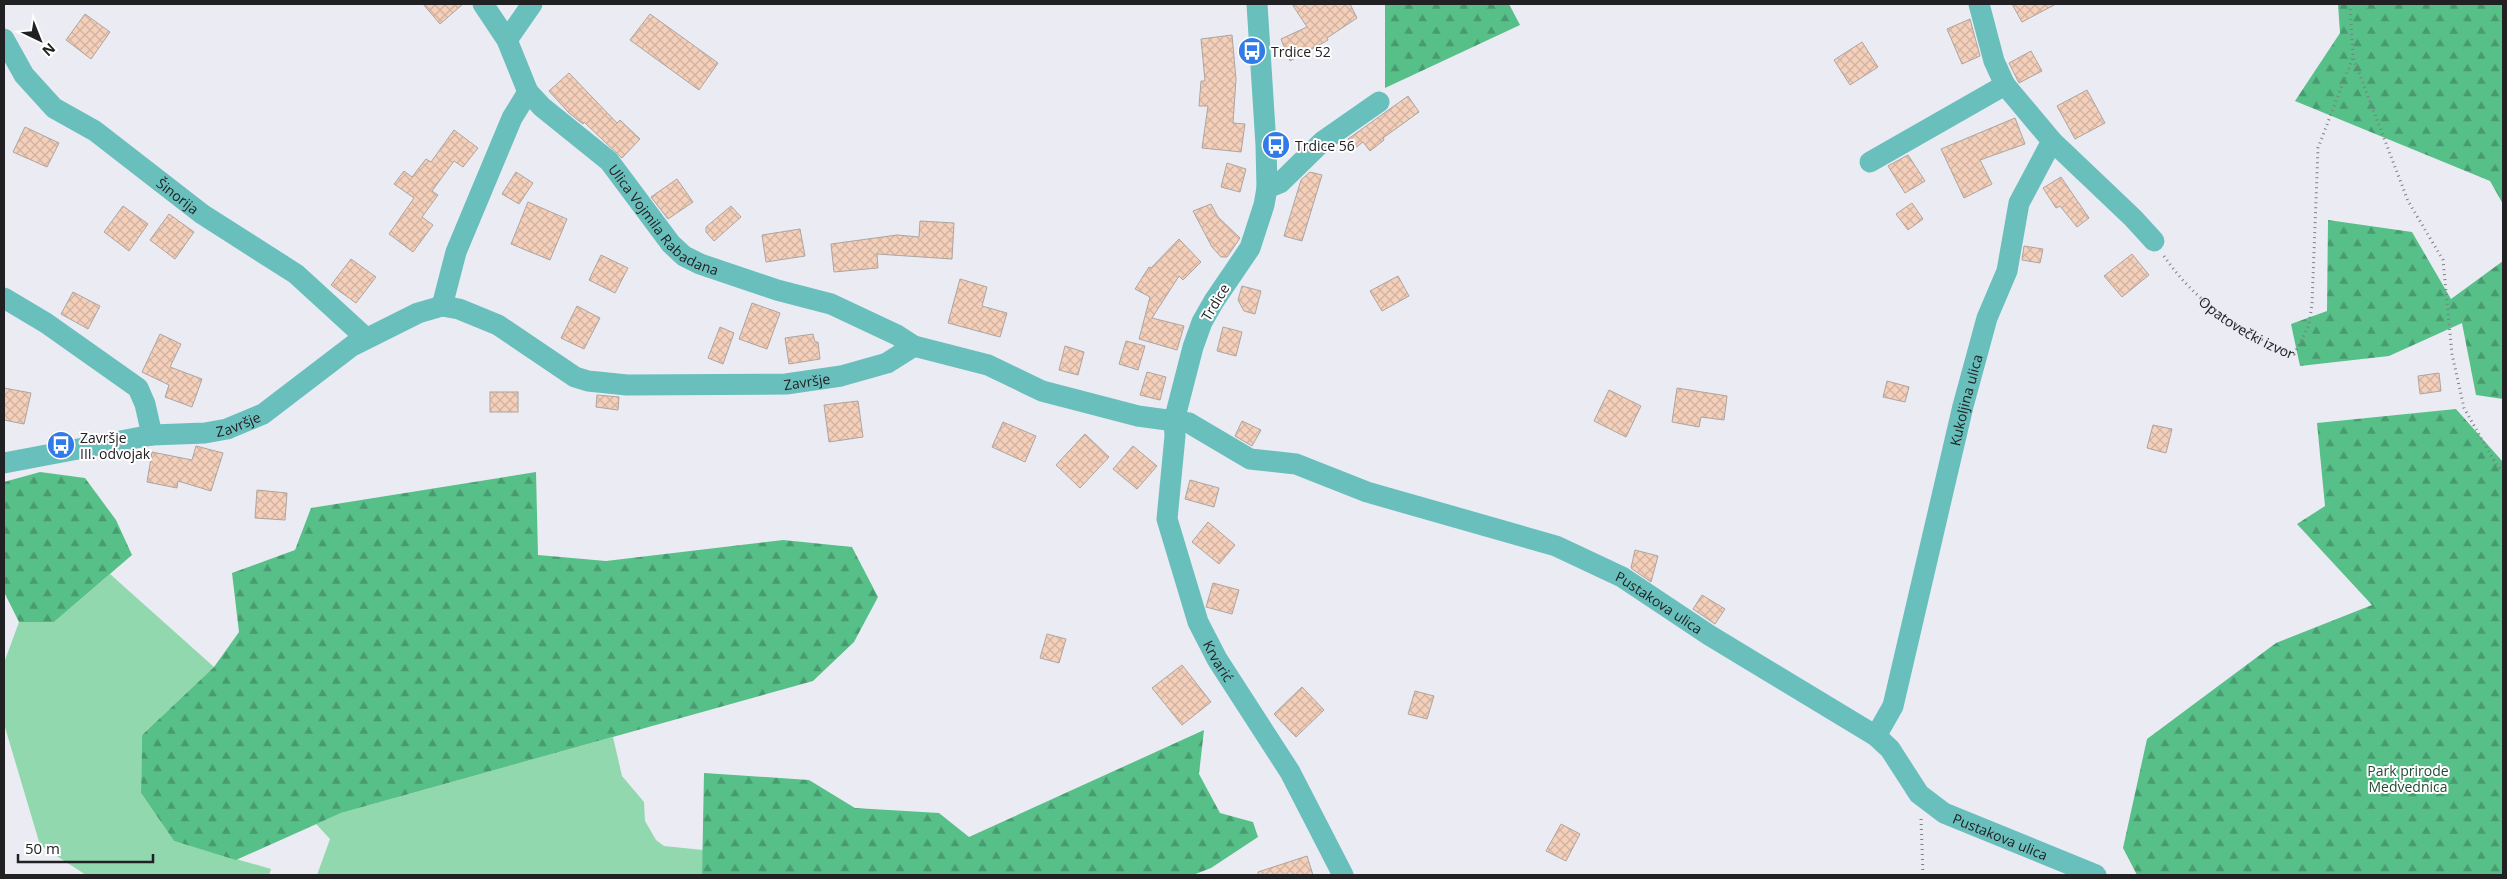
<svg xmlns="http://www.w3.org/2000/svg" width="2507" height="879" font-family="'Open Sans',sans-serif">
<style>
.green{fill:#91d8ae}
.forest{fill:url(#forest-firs)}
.building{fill:url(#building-cross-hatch);stroke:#aea5a0}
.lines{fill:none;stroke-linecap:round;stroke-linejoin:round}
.path{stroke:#7e7e84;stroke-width:3;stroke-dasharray:1 4;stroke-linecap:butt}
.minor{stroke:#69bfbc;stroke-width:21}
.labels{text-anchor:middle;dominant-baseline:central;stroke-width:4;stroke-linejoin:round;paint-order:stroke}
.poi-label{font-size:14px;fill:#212124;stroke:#fff;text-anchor:start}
.street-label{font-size:14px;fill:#212124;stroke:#fff}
.park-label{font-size:14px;fill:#1f4a33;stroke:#fff}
</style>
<defs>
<pattern id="forest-firs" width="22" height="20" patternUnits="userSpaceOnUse" patternTransform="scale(1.25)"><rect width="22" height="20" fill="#57bf88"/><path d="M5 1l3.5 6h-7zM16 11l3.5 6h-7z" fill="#489b6f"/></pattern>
<pattern id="building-cross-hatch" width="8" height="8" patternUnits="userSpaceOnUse" patternTransform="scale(1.25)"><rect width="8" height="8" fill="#f4cfba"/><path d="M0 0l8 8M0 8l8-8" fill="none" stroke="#d1b1a0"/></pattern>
</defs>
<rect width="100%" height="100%" fill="#ebebf4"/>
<g class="green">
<polygon points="110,574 214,667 142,735 141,793 174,841 271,869 269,875 86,875 40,845 4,724 4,663 19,622 54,622"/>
<polygon points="613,737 622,776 644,802 645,821 656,840 664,846 703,850 702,875 317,875 330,839 316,824 341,813"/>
</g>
<g class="forest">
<polygon points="1385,4 1509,4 1520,25 1385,88"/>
<polygon points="2338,4 2503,4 2503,204 2490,181 2295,101 2340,33"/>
<polygon points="2328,220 2412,232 2451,299 2503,261 2503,399 2476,395 2462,323 2389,356 2300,366 2291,324 2327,311"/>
<polygon points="2456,409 2503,462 2503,875 2137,875 2123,848 2147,739 2276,643 2372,605 2297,524 2325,506 2317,423"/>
<polygon points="40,472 85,478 116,520 132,555 54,622 19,622 4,592 4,482"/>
<polygon points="536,472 538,555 606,561 783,540 852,547 878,597 854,642 813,681 341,813 236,860 174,841 141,793 142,735 214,667 239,632 232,573 295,550 311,508"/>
<polygon points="1204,730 1199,774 1220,813 1253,822 1258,837 1211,868 1193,875 702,875 704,773 809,780 855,808 939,813 969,837"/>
</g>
<g class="building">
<polygon points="423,4 463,4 440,24"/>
<polygon points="1292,4 1350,4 1357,18 1327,38 1328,40 1290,61 1281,39 1307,27"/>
<polygon points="2012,4 2056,4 2022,22"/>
<polygon points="85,14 110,32 91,59 66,40"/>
<polygon points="650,14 718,63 699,90 630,40"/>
<polygon points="1970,19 1980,56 1962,64 1947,29"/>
<polygon points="1232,35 1236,79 1233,123 1245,124 1241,152 1202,148 1208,106 1199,106 1201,81 1205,81 1201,39"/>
<polygon points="1862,42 1878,67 1850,85 1834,60"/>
<polygon points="2031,51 2042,71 2019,83 2009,63"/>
<polygon points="569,73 617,123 620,120 640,139 622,158 584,122 583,124 569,113 549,91"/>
<polygon points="2087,90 2105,123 2075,139 2057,106"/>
<polygon points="1408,96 1419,112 1383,138 1384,140 1370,151 1363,142 1355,148 1348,139"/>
<polygon points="2015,118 2025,144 1980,160 1992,184 1964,198 1941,149"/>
<polygon points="25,127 59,143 47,167 13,152"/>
<polygon points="454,130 478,148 463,167 454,161 432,191 438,195 422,217 433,225 413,252 389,234 414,198 394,184 404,171 412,177 426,159 431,162"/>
<polygon points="1908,155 1925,181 1905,193 1888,166"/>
<polygon points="1227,163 1246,169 1240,192 1221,187"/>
<polygon points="516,172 533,183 519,204 502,194"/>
<polygon points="1310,172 1322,175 1302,241 1284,236 1301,180"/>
<polygon points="2061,177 2089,218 2077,227 2060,206 2056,208 2043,188"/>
<polygon points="677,179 693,202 668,219 651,197"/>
<polygon points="528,202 567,219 550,260 511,244"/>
<polygon points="1912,203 1923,219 1908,230 1896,214"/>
<polygon points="1211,204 1218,217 1240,238 1227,257 1221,257 1212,247 1193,211"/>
<polygon points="123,206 148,224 129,251 104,232"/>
<polygon points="731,206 741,217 714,241 706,232 706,227"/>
<polygon points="169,214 194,232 175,259 150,240"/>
<polygon points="920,221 954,223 952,259 877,254 878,268 834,272 831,244 897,235 919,237"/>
<polygon points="800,229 805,256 766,262 762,235"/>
<polygon points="1179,239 1201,262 1183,280 1179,276 1152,318 1184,326 1177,350 1139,339 1150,297 1135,289 1149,267 1151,268"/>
<polygon points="2024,246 2043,249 2040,263 2022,260"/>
<polygon points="2132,254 2149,275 2122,297 2104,276"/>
<polygon points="601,255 628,268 615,293 589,280"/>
<polygon points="351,259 376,277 356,303 331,285"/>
<polygon points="1398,276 1409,296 1382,311 1370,291"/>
<polygon points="960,279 987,287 982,306 1007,313 1000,337 948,323"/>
<polygon points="1242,286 1261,291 1255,314 1244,311 1238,300"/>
<polygon points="73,292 100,306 88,329 61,314"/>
<polygon points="752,303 780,313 767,349 739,339"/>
<polygon points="577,306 600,318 584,349 561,338"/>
<polygon points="720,327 734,333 723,364 708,358"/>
<polygon points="1223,327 1242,332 1236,356 1217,351"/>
<polygon points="160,334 181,344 170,367 202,379 192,407 165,397 169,385 142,372"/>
<polygon points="813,334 815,342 818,342 820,359 789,364 785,338"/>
<polygon points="1126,341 1145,346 1138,370 1119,364"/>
<polygon points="1065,346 1084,352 1078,375 1059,370"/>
<polygon points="1147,372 1166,377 1160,400 1140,395"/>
<polygon points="2439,373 2441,391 2420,394 2418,376"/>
<polygon points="1887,381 1909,387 1905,402 1883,397"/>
<polygon points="4,388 31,393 24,424 4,420"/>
<polygon points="1677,388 1727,396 1724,420 1701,417 1699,427 1672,422"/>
<polygon points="1609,390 1641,406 1626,437 1594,421"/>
<rect x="490" y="392" width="28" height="20"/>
<polygon points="597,395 619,397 618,410 596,407"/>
<polygon points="858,401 863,437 829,442 824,405"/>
<polygon points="1242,421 1261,430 1252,446 1235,436"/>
<polygon points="1003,422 1036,436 1025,462 992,447"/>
<polygon points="2153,425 2172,429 2166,453 2147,448"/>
<polygon points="1085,434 1109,457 1080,488 1056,465"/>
<polygon points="196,446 223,453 211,491 178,481 177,488 147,482 152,452 192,460"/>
<polygon points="1133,446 1157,466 1137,489 1113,469"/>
<polygon points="1190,480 1219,488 1214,507 1185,499"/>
<polygon points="257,490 287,493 285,520 255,518"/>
<polygon points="1208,522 1235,545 1219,564 1192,542"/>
<polygon points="1635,550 1658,556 1651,582 1631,568"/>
<polygon points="1213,583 1239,590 1232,614 1206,607"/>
<polygon points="1702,595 1725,609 1715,624 1693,609"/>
<polygon points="1047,634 1066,639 1059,663 1040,658"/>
<polygon points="1182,665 1211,702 1182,725 1152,688"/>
<polygon points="1302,687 1324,710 1296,737 1274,714"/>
<polygon points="1415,691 1434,696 1427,719 1408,714"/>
<polygon points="1561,824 1580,834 1566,861 1546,851"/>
<polygon points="1307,856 1313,875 1258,875 1258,872"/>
</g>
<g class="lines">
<g class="path">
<polyline points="2350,4 2353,57 2408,201 2443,260 2452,354 2464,408 2496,464 2503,471"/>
<path id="s1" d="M 2164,256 C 2195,302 2243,334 2294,354 L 2309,325 L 2312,304 L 2318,148 L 2353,57"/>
<polyline points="1921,819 1923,875"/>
</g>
<g class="minor">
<path id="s2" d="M 483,4 L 507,40 L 528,92 L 542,107 L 609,161 L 671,244 L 684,256 L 700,264 L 777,290 L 831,304 L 897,335 L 914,346 L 988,365 L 1042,391 L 1138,416 L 1189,423 L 1250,459 L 1296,464 L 1367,492 L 1556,546 L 1622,577 L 1709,635 L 1876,736 L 1890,749 L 1919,794 L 1944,813 L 2096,875"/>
<path id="s3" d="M 1257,4 L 1266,145 L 1267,188 L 1264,205 L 1250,248 L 1214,301 L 1202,322 L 1193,347 L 1174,421 L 1175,436 L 1167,519 L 1198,622 L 1217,659 L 1290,772 L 1343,875"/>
<path id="s4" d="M 4,39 L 24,75 L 54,108 L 95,131 L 202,214 L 296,274 L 366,338"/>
<polyline points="507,40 532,4"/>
<polyline points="2052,141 2133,218 2154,241"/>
<polyline points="1870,162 2005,85"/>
<polyline points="1267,188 1280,183 1323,141 1379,102"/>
<polyline points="4,298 46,323 138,388 145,404 152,435"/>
<polyline points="442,306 456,252 512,118 528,92"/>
<path id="s5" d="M 4,463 L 152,435 L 205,433 L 227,429 L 263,414 L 352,346 L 418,313 L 442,306 L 459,309 L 498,325 L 575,377 L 588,381 L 627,385 L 786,384 L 841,376 L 887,363 L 914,346"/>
<path id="s6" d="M 1876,736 L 1893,706 L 1963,406 L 1987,318 L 2007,271 L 2019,203 L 2052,141 L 2005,85 L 1994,61 L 1979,4"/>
</g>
</g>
<defs>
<symbol id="bus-disc" viewBox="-11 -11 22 22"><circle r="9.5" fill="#317be8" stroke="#fff"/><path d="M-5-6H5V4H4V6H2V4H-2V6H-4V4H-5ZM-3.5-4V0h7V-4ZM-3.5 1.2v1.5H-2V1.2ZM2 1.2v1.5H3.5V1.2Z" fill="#fff"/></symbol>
</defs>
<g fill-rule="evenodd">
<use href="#bus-disc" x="1236" y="35" width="32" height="32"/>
<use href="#bus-disc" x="1260" y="129" width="32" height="32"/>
<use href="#bus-disc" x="45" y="429" width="32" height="32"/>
</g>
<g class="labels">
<g class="poi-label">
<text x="1271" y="51">Trdice 52</text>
<text x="1295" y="145">Trdice 56</text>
<text x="80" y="437">Završje<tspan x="80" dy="16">III. odvojak</tspan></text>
</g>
<g class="street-label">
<text stroke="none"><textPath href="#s4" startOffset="238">Šinorija</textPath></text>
<text stroke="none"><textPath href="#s2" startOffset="288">Ulica Vojmila Rabadana</textPath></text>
<text transform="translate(1215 302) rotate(-59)">Trdice</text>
<text stroke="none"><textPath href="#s1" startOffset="111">Opatovečki izvor</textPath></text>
<text stroke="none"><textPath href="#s5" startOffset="861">Završje</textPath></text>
<text stroke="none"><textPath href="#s6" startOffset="349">Kukoljina ulica</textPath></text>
<text stroke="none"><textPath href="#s5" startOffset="238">Završje</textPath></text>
<text stroke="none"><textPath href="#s2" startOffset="1370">Pustakova ulica</textPath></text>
<text stroke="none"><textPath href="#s3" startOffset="688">Krvarić</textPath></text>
<text stroke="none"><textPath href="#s2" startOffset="1790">Pustakova ulica</textPath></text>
</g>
<g class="park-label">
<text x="2408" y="770">Park prirode<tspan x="2408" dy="16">Medvednica</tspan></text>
</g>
</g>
<rect width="2507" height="879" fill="none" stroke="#212124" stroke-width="10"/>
<g transform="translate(40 40) rotate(137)" stroke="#ffffff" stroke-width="4" paint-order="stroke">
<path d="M0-4L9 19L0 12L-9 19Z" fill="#212124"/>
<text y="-8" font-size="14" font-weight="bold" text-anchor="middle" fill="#212124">N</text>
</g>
<path d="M18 854v8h135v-8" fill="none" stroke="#212124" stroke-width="2.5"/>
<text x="25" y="854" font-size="15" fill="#212124" stroke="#ffffff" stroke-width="4" paint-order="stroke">50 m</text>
</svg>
